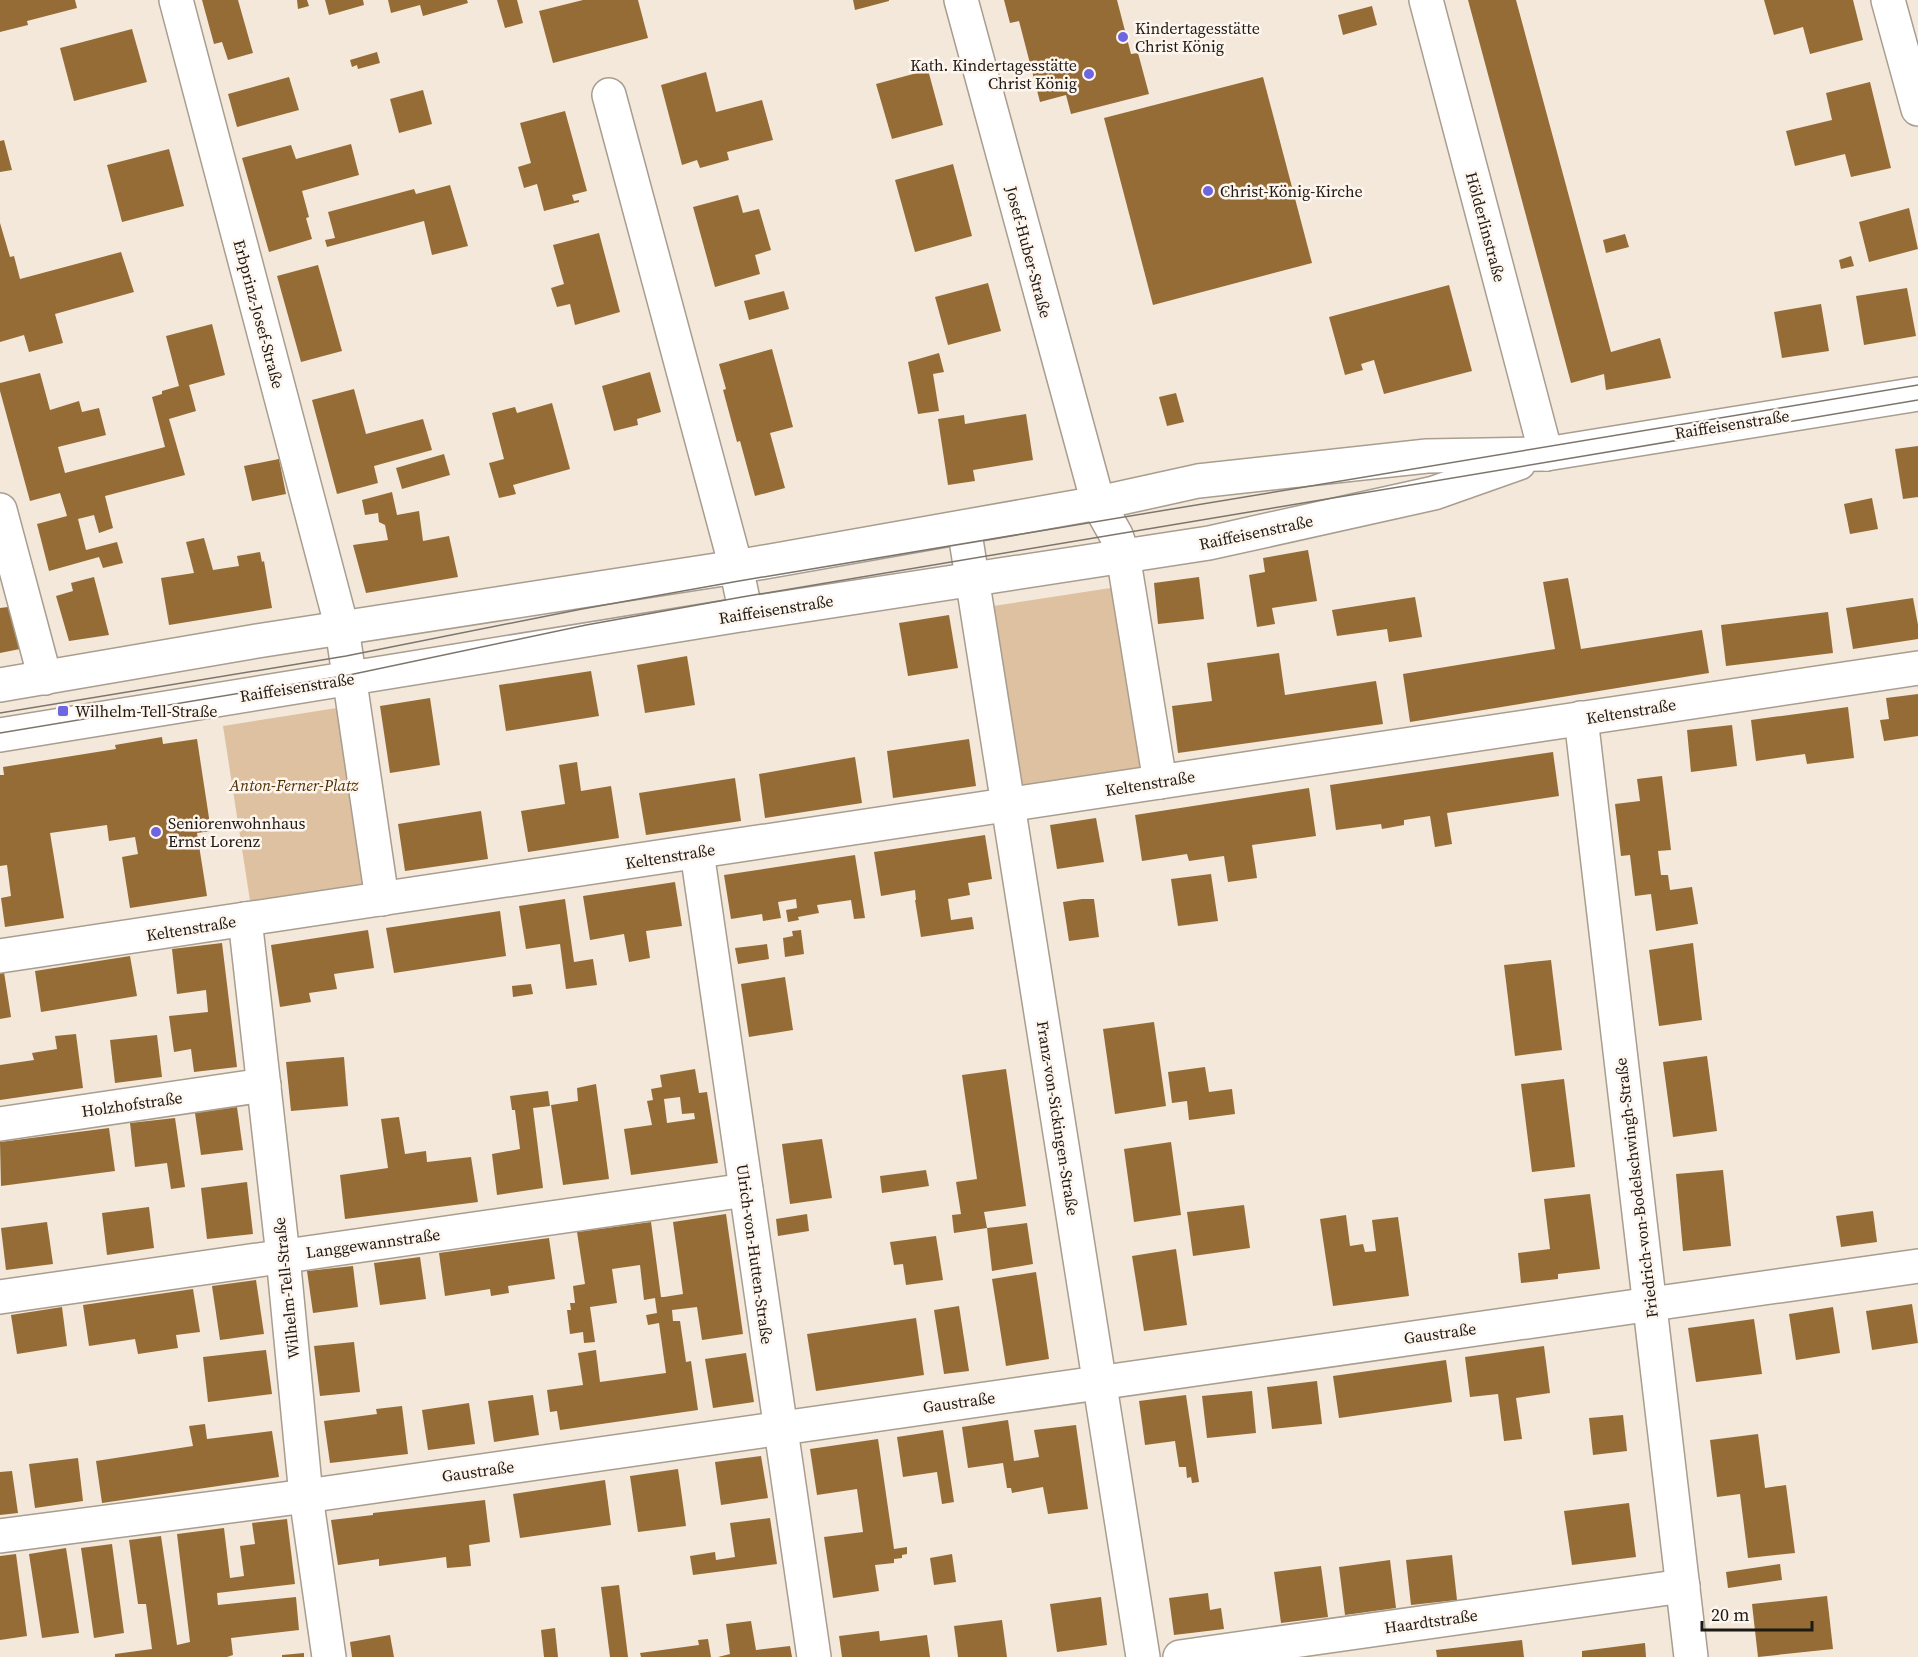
<svg xmlns="http://www.w3.org/2000/svg" width="1918" height="1657" font-family="'Source Serif 4',serif">
<style>
.green{fill:#ddc1a0}
.building{fill:#956c35;fill-rule:evenodd}
.lines{fill:none;stroke-linecap:round;stroke-linejoin:round}
.minor-casing{stroke:#a89d8f;stroke-width:36}
.minor{stroke:#fff;stroke-width:33}
.tram{stroke:#7c756c;stroke-width:1.5}
.poi-dot{fill:#6e66e0;stroke:#fef6ee;stroke-width:2}
.labels{text-anchor:middle;dominant-baseline:central;stroke-width:5;stroke-linejoin:round;paint-order:stroke}
.poi-label{font-size:16px;fill:#1d1914;stroke:#fef6ee;text-anchor:start}
.street-label{font-size:16px;fill:#1d1914;stroke:#fef6ee}
.park-label{font-size:16px;font-style:italic;fill:#4c2f00;stroke:#fef6ee}
</style>
<rect width="100%" height="100%" fill="#f4e8da"/>
<g class="green">
<polygon points="1117,587 1146,772 1017,791 987,607"/>
<polygon points="343,707 370,890 251,907 223,726"/>
</g>
<g class="building">
<polygon points="0,0 75,0 77,8 27,21 28,25 0,32"/>
<polygon points="202,0 238,0 253,53 228,60 222,42 214,44"/>
<polygon points="297,0 307,0 309,6 298,9"/>
<polygon points="325,0 363,0 364,5 329,15"/>
<polygon points="388,0 467,0 468,3 423,16 420,5 391,13"/>
<polygon points="497,0 517,0 523,23 505,28"/>
<polygon points="583,0 638,0 648,38 553,63 539,11"/>
<polygon points="853,0 889,0 889,1 855,10"/>
<polygon points="1004,0 1117,0 1131,54 1138,53 1149,94 1071,114 1066,95 1040,102 1019,21 1010,23"/>
<polygon points="1468,0 1516,0 1611,352 1660,338 1671,378 1606,390 1604,374 1571,383"/>
<polygon points="1764,0 1853,0 1863,40 1810,54 1803,27 1774,35"/>
<polygon points="1372,6 1377,25 1343,35 1338,15"/>
<polygon points="132,29 147,82 74,101 60,48"/>
<polygon points="377,52 380,63 358,69 357,65 352,67 350,60"/>
<polygon points="928,70 943,125 892,139 876,84"/>
<polygon points="706,72 716,112 762,100 773,140 727,152 729,160 700,168 697,160 682,165 661,85"/>
<polygon points="289,77 299,110 237,127 228,94"/>
<polygon points="1263,77 1312,263 1153,305 1104,118"/>
<polygon points="1870,82 1891,168 1851,177 1845,154 1795,166 1786,131 1832,120 1826,93"/>
<polygon points="423,90 432,124 399,133 390,99"/>
<polygon points="565,111 587,191 572,195 574,201 579,200 579,202 544,211 537,184 524,188 518,167 531,163 520,123"/>
<polygon points="4,140 12,170 0,172 0,141"/>
<polygon points="351,144 359,175 302,191 309,217 306,218 312,239 269,252 242,158 291,145 296,159"/>
<polygon points="169,149 184,206 122,222 107,165"/>
<polygon points="953,164 972,236 915,252 895,180"/>
<polygon points="450,185 468,246 432,255 424,221 327,247 325,240 335,238 328,212 414,189 416,194"/>
<polygon points="738,195 743,213 759,209 771,250 755,255 760,274 715,287 693,207"/>
<polygon points="1909,208 1918,249 1869,262 1859,222"/>
<polygon points="0,223 10,257 14,256 20,279 121,252 134,292 55,314 63,343 29,352 24,335 0,342"/>
<polygon points="599,233 620,312 575,325 570,304 557,307 551,288 564,284 553,245"/>
<polygon points="1625,234 1629,247 1606,253 1603,240"/>
<polygon points="1851,256 1854,266 1841,269 1839,260"/>
<polygon points="318,265 342,351 301,362 277,276"/>
<polygon points="988,283 1001,331 948,345 935,297"/>
<polygon points="1449,285 1472,371 1384,394 1374,360 1361,364 1363,370 1345,375 1329,317"/>
<polygon points="1907,288 1916,336 1864,345 1856,296"/>
<polygon points="784,291 789,309 749,320 744,301"/>
<polygon points="1821,304 1829,351 1782,358 1774,312"/>
<polygon points="212,324 225,375 189,385 196,411 169,419 185,475 105,496 113,528 99,533 94,515 78,519 86,550 117,542 123,563 103,568 99,557 49,571 37,524 67,516 65,509 60,493 30,501 0,391 0,383 40,373 50,410 79,401 82,412 99,408 106,435 58,447 65,473 165,447 152,397 162,394 162,391 179,386 166,336"/>
<polygon points="772,349 793,427 770,433 785,488 755,496 740,441 737,442 723,390 726,389 719,364"/>
<polygon points="939,353 944,372 933,374 939,411 918,414 908,362"/>
<polygon points="650,372 661,412 637,419 638,425 614,431 602,386"/>
<polygon points="354,389 366,434 423,419 432,450 374,466 378,483 337,494 312,400"/>
<polygon points="1176,393 1184,422 1167,426 1159,397"/>
<polygon points="552,403 570,469 513,485 516,494 499,498 489,463 504,459 492,413 515,407 517,413"/>
<polygon points="1026,414 1033,460 973,470 975,481 948,485 938,419 964,415 965,424"/>
<polygon points="1918,446 1918,497 1903,499 1895,449"/>
<polygon points="444,454 450,475 402,489 396,468"/>
<polygon points="279,459 286,494 252,501 244,466"/>
<polygon points="392,492 397,515 419,511 423,541 449,536 458,577 366,593 353,545 388,540 385,525 379,522 378,513 365,515 362,500"/>
<polygon points="1872,498 1878,529 1850,534 1844,504"/>
<polygon points="204,538 213,570 239,566 237,556 260,552 262,562 264,561 272,608 169,625 161,578 194,573 186,542"/>
<polygon points="1308,550 1317,601 1272,608 1275,624 1257,627 1249,575 1265,572 1263,558"/>
<polygon points="94,577 109,635 69,641 56,596 73,591 71,583"/>
<polygon points="1199,577 1204,619 1158,624 1154,583"/>
<polygon points="1568,578 1581,649 1702,630 1709,673 1410,722 1403,674 1555,649 1543,582"/>
<polygon points="1415,597 1422,637 1389,642 1387,629 1337,636 1332,610"/>
<polygon points="1913,598 1918,625 1918,639 1853,649 1846,608"/>
<polygon points="8,607 20,649 0,653 0,608"/>
<polygon points="1828,612 1833,653 1726,666 1721,625"/>
<polygon points="949,615 958,668 908,676 899,623"/>
<polygon points="1279,653 1285,695 1376,681 1383,724 1178,753 1172,706 1212,701 1207,663"/>
<polygon points="687,656 695,705 645,713 637,665"/>
<polygon points="591,671 599,716 506,731 499,685"/>
<polygon points="1918,694 1918,736 1884,741 1880,720 1889,719 1886,698"/>
<polygon points="430,698 440,765 390,773 380,706"/>
<polygon points="1848,707 1854,758 1807,764 1805,754 1756,761 1751,720"/>
<polygon points="1732,725 1737,766 1691,772 1687,730"/>
<polygon points="162,737 163,744 197,739 211,831 197,833 207,896 130,908 122,857 138,854 135,837 109,841 107,825 50,833 64,918 5,927 1,898 11,896 7,865 0,866 0,775 4,775 3,767 116,749 115,745"/>
<polygon points="969,739 976,786 893,798 887,751"/>
<polygon points="1553,752 1559,796 1447,813 1452,844 1435,847 1430,816 1404,820 1404,825 1382,829 1381,824 1336,830 1330,785"/>
<polygon points="855,757 862,803 765,818 759,774"/>
<polygon points="577,762 581,791 611,786 619,838 528,852 521,811 565,804 559,765"/>
<polygon points="1662,776 1671,850 1658,851 1661,875 1668,875 1670,890 1692,887 1698,924 1656,931 1651,894 1635,896 1630,855 1621,856 1615,804 1640,801 1637,779"/>
<polygon points="735,778 741,821 646,835 639,793"/>
<polygon points="1309,788 1316,836 1252,845 1257,878 1228,882 1224,856 1189,861 1187,854 1142,861 1135,815"/>
<polygon points="481,811 488,859 405,871 398,824"/>
<polygon points="1096,818 1104,862 1057,869 1050,825"/>
<polygon points="985,835 992,879 968,883 970,895 948,899 951,920 972,917 974,929 921,937 915,900 916,900 915,890 881,896 874,852"/>
<polygon points="855,855 865,918 854,919 851,900 817,905 819,913 798,917 799,920 788,922 786,910 797,908 796,899 778,902 781,918 763,921 762,914 731,919 724,875"/>
<polygon points="1211,874 1218,921 1178,926 1171,879"/>
<polygon points="675,882 682,926 646,931 650,958 629,962 624,934 590,940 583,896"/>
<polygon points="565,899 574,962 593,959 597,985 566,989 560,944 526,949 519,906"/>
<polygon points="1082,899 1094,899 1099,937 1069,941 1063,902"/>
<polygon points="500,911 506,956 394,973 386,928"/>
<polygon points="368,930 374,968 334,974 337,989 309,993 311,1002 280,1007 271,945"/>
<polygon points="801,930 804,954 785,957 783,938 793,936 792,931"/>
<polygon points="222,943 237,1067 194,1072 191,1049 174,1052 169,1016 208,1012 206,990 177,994 172,949"/>
<polygon points="1693,943 1702,1020 1659,1026 1649,950"/>
<polygon points="767,944 769,959 738,964 735,948"/>
<polygon points="130,956 137,996 41,1012 35,971"/>
<polygon points="1551,960 1562,1050 1515,1056 1504,965"/>
<polygon points="0,972 4,972 11,1017 0,1019"/>
<polygon points="785,977 793,1030 749,1037 741,984"/>
<polygon points="531,984 533,994 513,997 512,986"/>
<polygon points="1154,1022 1166,1106 1115,1114 1103,1029"/>
<polygon points="76,1034 83,1088 0,1100 0,1065 34,1060 32,1053 57,1049 55,1036"/>
<polygon points="157,1035 162,1077 115,1083 110,1040"/>
<polygon points="1707,1056 1717,1131 1673,1137 1663,1062"/>
<polygon points="344,1057 348,1106 291,1111 286,1062"/>
<polygon points="1205,1067 1209,1092 1232,1089 1235,1114 1189,1120 1187,1101 1172,1103 1168,1072"/>
<path d="M 695,1069 L 699,1093 L 707,1092 L 718,1163 L 631,1175 L 624,1129 L 652,1125 L 647,1101 L 653,1100 L 651,1089 L 662,1087 L 660,1075 ZM 680,1097 L 682,1114 L 694,1113 L 695,1119 L 667,1123 L 664,1099 Z"/>
<polygon points="1006,1069 1026,1206 984,1212 987,1228 954,1233 952,1215 961,1214 956,1182 977,1179 962,1075"/>
<polygon points="1564,1079 1575,1167 1532,1172 1521,1084"/>
<polygon points="596,1084 609,1179 563,1185 551,1105 578,1101 577,1088"/>
<polygon points="548,1091 550,1106 533,1108 543,1188 497,1195 492,1154 520,1149 515,1110 512,1110 510,1096"/>
<polygon points="237,1107 243,1150 201,1155 195,1113"/>
<polygon points="399,1117 405,1154 426,1151 427,1162 471,1157 478,1202 345,1219 340,1175 388,1168 381,1119"/>
<polygon points="175,1118 185,1187 171,1189 167,1163 135,1167 130,1123"/>
<polygon points="109,1128 115,1171 1,1186 0,1142"/>
<polygon points="822,1139 832,1198 790,1204 782,1144"/>
<polygon points="1171,1142 1181,1215 1134,1222 1124,1149"/>
<polygon points="926,1170 929,1186 882,1193 880,1176"/>
<polygon points="1723,1170 1731,1246 1683,1251 1676,1174"/>
<polygon points="247,1182 253,1234 207,1239 201,1188"/>
<polygon points="1590,1194 1600,1269 1558,1274 1558,1279 1521,1283 1518,1253 1550,1249 1544,1199"/>
<polygon points="1244,1205 1250,1248 1193,1256 1187,1212"/>
<polygon points="149,1207 154,1248 107,1255 102,1213"/>
<polygon points="1873,1211 1877,1242 1841,1247 1836,1216"/>
<polygon points="726,1214 743,1334 702,1340 697,1307 672,1310 673,1321 680,1321 686,1362 691,1361 698,1410 560,1430 557,1411 550,1412 547,1390 583,1385 578,1353 596,1350 600,1382 666,1373 659,1323 648,1325 646,1315 657,1313 655,1298 644,1300 640,1265 612,1269 617,1303 590,1307 595,1342 584,1343 583,1332 570,1334 567,1310 571,1310 570,1303 575,1303 573,1286 585,1284 577,1232 651,1222 661,1297 664,1297 683,1294 673,1222"/>
<polygon points="807,1214 809,1231 778,1236 776,1219"/>
<polygon points="1346,1215 1350,1246 1363,1244 1365,1252 1376,1251 1372,1220 1398,1217 1409,1296 1333,1306 1320,1219"/>
<polygon points="47,1222 53,1264 6,1270 1,1228"/>
<polygon points="1027,1223 1033,1264 992,1271 987,1228"/>
<polygon points="936,1236 943,1280 906,1285 903,1264 894,1265 890,1242"/>
<polygon points="549,1238 555,1279 508,1286 509,1293 491,1296 490,1289 445,1296 439,1253"/>
<polygon points="1176,1249 1187,1325 1144,1331 1132,1256"/>
<polygon points="420,1257 426,1299 380,1305 374,1263"/>
<polygon points="353,1266 358,1307 313,1313 307,1271"/>
<polygon points="1036,1272 1049,1359 1006,1366 992,1279"/>
<polygon points="256,1280 264,1334 220,1340 212,1286"/>
<polygon points="193,1289 200,1332 176,1335 178,1348 138,1354 135,1339 89,1346 83,1305"/>
<polygon points="1912,1304 1918,1343 1872,1350 1866,1311"/>
<polygon points="959,1306 969,1371 944,1374 934,1310"/>
<polygon points="62,1307 67,1346 17,1354 11,1315"/>
<polygon points="1833,1307 1840,1353 1796,1360 1789,1314"/>
<polygon points="916,1318 924,1375 816,1391 807,1334"/>
<polygon points="1754,1319 1762,1374 1696,1382 1688,1328"/>
<polygon points="354,1342 360,1392 320,1396 314,1346"/>
<polygon points="1544,1346 1550,1393 1516,1398 1522,1439 1504,1441 1498,1394 1470,1397 1465,1357"/>
<polygon points="266,1350 272,1394 208,1402 203,1357"/>
<polygon points="746,1353 754,1402 713,1408 705,1359"/>
<polygon points="1446,1360 1452,1402 1339,1418 1333,1376"/>
<polygon points="1317,1381 1322,1424 1272,1429 1267,1387"/>
<polygon points="1252,1391 1256,1433 1207,1438 1202,1396"/>
<polygon points="533,1395 539,1435 494,1442 488,1401"/>
<polygon points="1186,1395 1199,1482 1192,1483 1191,1477 1187,1478 1186,1467 1179,1467 1175,1441 1145,1445 1139,1401"/>
<polygon points="469,1403 475,1444 428,1450 422,1410"/>
<polygon points="402,1406 408,1454 330,1463 324,1421 377,1414 376,1409"/>
<polygon points="1623,1415 1627,1451 1593,1455 1589,1418"/>
<polygon points="1008,1420 1014,1461 1039,1457 1034,1430 1076,1425 1088,1509 1048,1514 1043,1487 1012,1493 1011,1488 1007,1488 1003,1463 968,1468 962,1427"/>
<polygon points="205,1424 207,1439 272,1431 279,1477 102,1503 96,1461 193,1446 189,1426"/>
<polygon points="943,1430 954,1502 942,1504 937,1472 903,1477 897,1437"/>
<polygon points="1758,1434 1765,1488 1786,1485 1795,1553 1748,1558 1740,1494 1717,1497 1710,1440"/>
<polygon points="878,1439 894,1549 907,1547 907,1554 902,1555 902,1558 894,1559 894,1563 875,1565 879,1591 833,1598 824,1537 863,1532 857,1489 817,1495 810,1449"/>
<polygon points="761,1456 768,1498 721,1505 715,1462"/>
<polygon points="78,1458 83,1501 35,1508 29,1464"/>
<polygon points="678,1469 686,1526 638,1532 630,1476"/>
<polygon points="12,1471 18,1513 0,1515 0,1472"/>
<polygon points="605,1480 611,1525 520,1538 513,1494"/>
<polygon points="485,1500 490,1542 469,1545 471,1566 447,1568 446,1557 379,1566 379,1559 338,1565 331,1520 373,1515 373,1513"/>
<polygon points="1629,1503 1636,1557 1572,1565 1564,1511"/>
<polygon points="770,1518 777,1564 693,1575 690,1556 715,1552 716,1560 735,1557 730,1523"/>
<polygon points="287,1519 295,1584 217,1593 218,1605 296,1597 299,1630 231,1638 233,1655 227,1657 115,1657 115,1654 152,1649 146,1604 138,1604 129,1540 161,1536 177,1645 190,1642 177,1534 224,1528 230,1578 244,1576 240,1546 255,1544 252,1523"/>
<polygon points="112,1544 124,1633 94,1638 81,1548"/>
<polygon points="66,1548 79,1633 42,1638 29,1554"/>
<polygon points="16,1554 27,1636 0,1640 0,1556"/>
<polygon points="952,1554 956,1582 934,1585 930,1558"/>
<polygon points="1452,1555 1457,1600 1411,1605 1406,1560"/>
<polygon points="1390,1560 1396,1608 1345,1615 1339,1567"/>
<polygon points="1780,1564 1782,1580 1728,1588 1726,1572"/>
<polygon points="1321,1566 1328,1617 1281,1623 1274,1572"/>
<polygon points="619,1585 628,1657 610,1657 601,1587"/>
<polygon points="1208,1593 1210,1610 1221,1608 1224,1629 1174,1635 1169,1598"/>
<polygon points="1827,1596 1833,1649 1758,1657 1752,1604"/>
<polygon points="1101,1597 1107,1645 1057,1652 1050,1604"/>
<polygon points="1002,1620 1007,1657 958,1657 954,1626"/>
<polygon points="751,1621 756,1650 790,1646 792,1657 718,1657 730,1654 726,1624"/>
<polygon points="555,1628 558,1657 544,1657 541,1630"/>
<polygon points="879,1631 880,1641 927,1635 930,1657 842,1657 839,1636"/>
<polygon points="390,1635 394,1657 352,1657 350,1642"/>
<polygon points="708,1639 711,1657 641,1657 640,1653 699,1645 698,1640"/>
<polygon points="1522,1640 1524,1657 1437,1657 1436,1650"/>
<polygon points="1645,1643 1646,1657 1582,1657 1582,1651"/>
<polygon points="304,1653 304,1657 282,1657 282,1655"/>
</g>
<g class="lines">
<defs>
<g id="minor">
<polyline points="176,0 342,628 382,899"/>
<polyline points="961,0 1098,503 1116,535 1123,555 1160,782"/>
<polyline points="1426,0 1546,454"/>
<polyline points="1888,0 1918,109"/>
<polyline points="609,95 736,567 746,614"/>
<polyline points="0,510 45,678"/>
<polyline points="964,527 1143,1657"/>
<polyline points="0,685 257,641 736,567 1098,503 1198,481 1427,456 1546,454 1918,394"/>
<polyline points="1581,718 1691,1657"/>
<polyline points="0,735 746,614 1209,543 1434,493 1519,463"/>
<polyline points="697,852 814,1657"/>
<polyline points="245,919 283,1256 306,1496 329,1657"/>
<polyline points="0,956 1918,668"/>
<polyline points="0,1124 264,1085"/>
<polyline points="0,1297 746,1190"/>
<polyline points="0,1536 306,1496 1918,1266"/>
<polyline points="1180,1657 1683,1586"/>
</g>
</defs>
<use href="#minor" class="minor-casing"/>
<use href="#minor" class="minor"/>
<g class="tram">
<polyline points="0,713 346,656 582,609 739,581 1918,385"/>
<polyline points="0,733 349,675 586,625 742,597 1918,400"/>
</g>
</g>
<g class="poi-dot">
<circle cx="1123" cy="37" r="6"/>
<circle cx="1089" cy="74" r="6"/>
<circle cx="1208" cy="191" r="6"/>
<rect x="57" y="705" width="12" height="12" rx="3"/>
<circle cx="156" cy="832" r="6"/>
</g>
<g class="labels">
<g class="poi-label">
<text x="1135" y="28">Kindertagesstätte<tspan x="1135" dy="18">Christ König</tspan></text>
<text x="1077" y="65" text-anchor="end">Kath. Kindertagesstätte<tspan x="1077" dy="18">Christ König</tspan></text>
<text x="1220" y="191">Christ-König-Kirche</text>
<text x="75" y="711">Wilhelm-Tell-Straße</text>
<text x="168" y="823">Seniorenwohnhaus<tspan x="168" dy="18">Ernst Lorenz</tspan></text>
</g>
<g class="street-label">
<text transform="translate(1486 227) rotate(75)">Hölderlinstraße</text>
<text transform="translate(1029 252) rotate(75)">Josef-Huber-Straße</text>
<text transform="translate(259 314) rotate(75)">Erbprinz-Josef-Straße</text>
<text transform="translate(1732 424) rotate(-9)">Raiffeisenstraße</text>
<text transform="translate(1256 532) rotate(-12)">Raiffeisenstraße</text>
<text transform="translate(776 609) rotate(-9)">Raiffeisenstraße</text>
<text transform="translate(297 687) rotate(-9)">Raiffeisenstraße</text>
<text transform="translate(1631 711) rotate(-9)">Keltenstraße</text>
<text transform="translate(1150 783) rotate(-9)">Keltenstraße</text>
<text transform="translate(670 856) rotate(-9)">Keltenstraße</text>
<text transform="translate(191 928) rotate(-9)">Keltenstraße</text>
<text transform="translate(132 1104) rotate(-8)">Holzhofstraße</text>
<text transform="translate(1058 1118) rotate(81)">Franz-von-Sickingen-Straße</text>
<text transform="translate(1636 1188) rotate(-97)">Friedrich-von-Bodelschwingh-Straße</text>
<text transform="translate(373 1243) rotate(-8)">Langgewannstraße</text>
<text transform="translate(755 1254) rotate(82)">Ulrich-von-Hutten-Straße</text>
<text transform="translate(286 1288) rotate(-96)">Wilhelm-Tell-Straße</text>
<text transform="translate(1440 1333) rotate(-8)">Gaustraße</text>
<text transform="translate(959 1402) rotate(-8)">Gaustraße</text>
<text transform="translate(478 1471) rotate(-8)">Gaustraße</text>
<text transform="translate(1431 1621) rotate(-8)">Haardtstraße</text>
</g>
<g class="park-label">
<text x="294" y="785">Anton-Ferner-Platz</text>
</g>
</g>
<path d="M1702 1621v9h110v-9" fill="none" stroke="#1d1914" stroke-width="3"/>
<text x="1711" y="1621" font-size="18" fill="#1d1914" stroke="#fef6ee" stroke-width="4.5" paint-order="stroke">20 m</text>
</svg>
